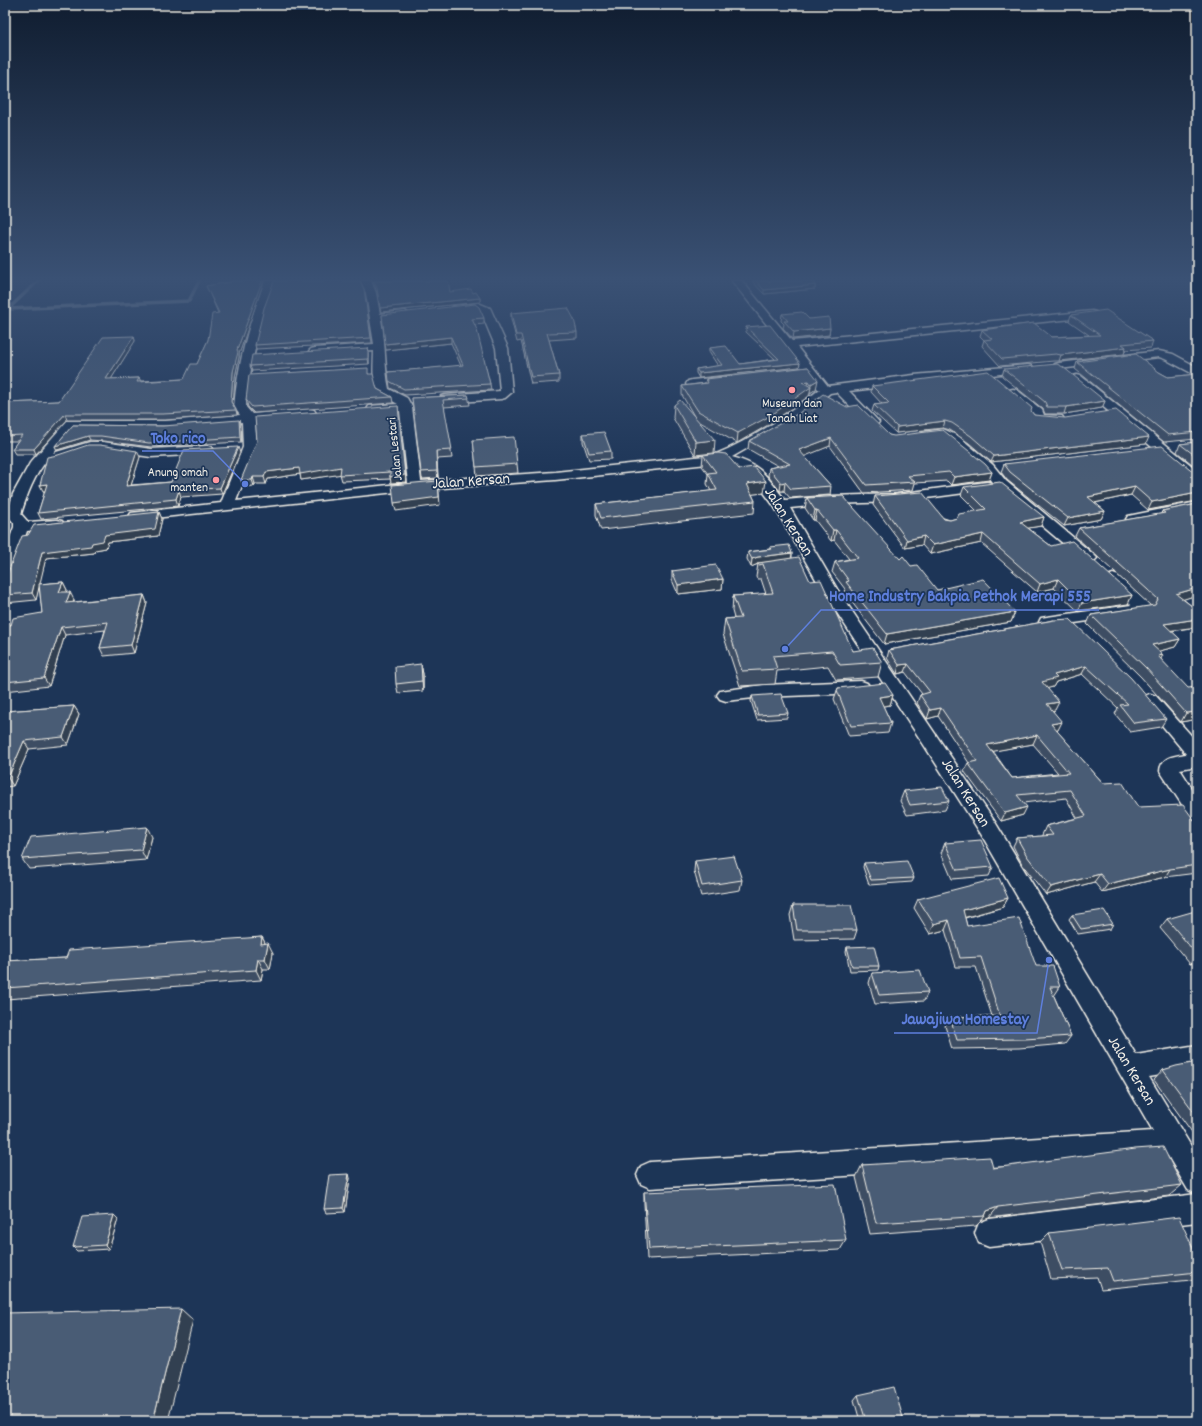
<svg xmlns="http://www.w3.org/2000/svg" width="1202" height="1426" font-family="Dekko,sans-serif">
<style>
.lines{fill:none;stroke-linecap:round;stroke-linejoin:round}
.stream{stroke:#9aa2ab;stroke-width:3.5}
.minor-casing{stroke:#f4f1e8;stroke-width:3}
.minor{fill:#1d3557;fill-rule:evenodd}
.wall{fill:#3e4e64;stroke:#f4f1e8;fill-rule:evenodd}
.shaded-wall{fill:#324051;stroke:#f4f1e8}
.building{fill:#485b74;stroke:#f4f1e8;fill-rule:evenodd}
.poi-dot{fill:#ff9aa2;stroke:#1d3557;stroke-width:1.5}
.labels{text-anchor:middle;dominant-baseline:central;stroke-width:3.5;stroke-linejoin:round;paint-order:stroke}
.far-poi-label{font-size:13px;fill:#f4f1e8;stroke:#1d3557}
.far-street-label{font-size:13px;fill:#f4f1e8;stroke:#1d3557}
.street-label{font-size:16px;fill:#f4f1e8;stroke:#1d3557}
.leader{fill:none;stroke:#5e7fdd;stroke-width:1.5}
.callout-dot{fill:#5e7fdd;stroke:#1d3557;stroke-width:1.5}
.callout-label{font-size:17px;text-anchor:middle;font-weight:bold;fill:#5e7fdd;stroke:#1d3557;stroke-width:3.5;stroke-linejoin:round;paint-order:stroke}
</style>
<rect width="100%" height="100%" fill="#1d3557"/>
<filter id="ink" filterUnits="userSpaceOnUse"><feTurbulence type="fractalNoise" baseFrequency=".025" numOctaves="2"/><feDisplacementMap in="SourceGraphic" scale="8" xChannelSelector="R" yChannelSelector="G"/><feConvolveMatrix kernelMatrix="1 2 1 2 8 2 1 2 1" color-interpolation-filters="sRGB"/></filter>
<g filter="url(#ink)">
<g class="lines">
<g class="stream">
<polyline points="8,309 189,301 199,281"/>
<polyline points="5,312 38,281"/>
</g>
<defs>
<g id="minor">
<path d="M 265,281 L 275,281 C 260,322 250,363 246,407 L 252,414 L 310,409 L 314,410 L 316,413 L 314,416 L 310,417 L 255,421 L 257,447 L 236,501 L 408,483 L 400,411 L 373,413 L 369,412 L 367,409 L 369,406 L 398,404 L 379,394 C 371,382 374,364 374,351 L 315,354 L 311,353 L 309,351 L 311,349 L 315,348 L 374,344 L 366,293 L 361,281 L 371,281 L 376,293 L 380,314 L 405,311 L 410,314 L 405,317 L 381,320 C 386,343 384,366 389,389 L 407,398 L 412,407 L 421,481 L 555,472 L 714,455 C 753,439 788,415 820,389 L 818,389 L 732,281 L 742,281 L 792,341 L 1092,311 L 1096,312 L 1097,314 L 1096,316 L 1092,317 L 797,347 L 828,386 L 914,375 L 1028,365 L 1032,366 L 1034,368 L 1032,370 L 1028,371 L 849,391 L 879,422 L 877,425 L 869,425 L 836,392 L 830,393 L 797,420 L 732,457 C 762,465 767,477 785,500 L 830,496 L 897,494 L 987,482 L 992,483 L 994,486 L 992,489 L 987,490 L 897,502 L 830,504 L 790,508 L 837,589 L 995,822 L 1136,1055 L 1197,1045 L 1197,1069 L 1149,1077 L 1197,1156 L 1197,1194 L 1188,1190 L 1168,1156 L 650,1188 L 641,1184 L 637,1175 L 641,1166 L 650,1162 L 1153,1131 L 981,834 L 924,745 L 822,590 L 774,506 L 754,479 L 743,470 L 717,463 L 555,480 L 415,490 L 136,520 L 131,519 L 129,516 L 131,513 L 221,503 L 243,447 L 242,422 L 165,429 L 74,428 L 53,453 L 90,442 L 103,442 L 151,449 L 207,446 L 212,447 L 214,450 L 212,453 L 207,454 L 151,457 L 103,450 L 91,450 L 53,461 L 48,459 C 34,475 27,495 21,514 L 28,522 L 57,520 L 62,521 L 64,524 L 62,527 L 27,531 L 13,573 L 10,576 L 5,578 L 5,551 L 14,527 L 14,523 L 7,515 L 13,494 L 30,463 L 67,421 L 165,421 L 240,415 L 234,407 C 238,363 249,322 265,281 Z"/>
<path d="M 478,303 L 490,308 L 491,310 L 508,348 L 512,392 L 505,398 L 501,399 L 445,403 L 441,402 L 439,399 L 441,396 L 445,395 L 500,391 L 496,348 L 481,312 C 472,307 456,317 449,309 L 454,306 Z"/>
<polygon points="1159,351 1173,354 1197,367 1197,376 1165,359 1159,357 1059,369 1055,368 1053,366 1055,364 1059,363"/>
<polygon points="1077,375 1081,376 1197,470 1197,481 1192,480 1073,382 1071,379 1073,376"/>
<polygon points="729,376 733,377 735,380 733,383 692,388 688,387 686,384 688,381 692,380"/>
<path d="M 1013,389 L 1017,390 L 1042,410 L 1044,415 L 1062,416 L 1064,419 L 1062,422 C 1052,424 1042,422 1032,420 L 1030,417 L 1032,414 L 1007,393 L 1009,390 Z"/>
<polygon points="943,429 958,436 993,465 1006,481 1094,555 1097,558 1094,561 1089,563 1084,561 996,487 983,471 948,442 941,437 928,439 923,438 922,435 923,432"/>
<polygon points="1197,502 1197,510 1133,523 1128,522 1126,519 1128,516 1133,515"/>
<polygon points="1113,574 1118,576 1150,604 1152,608 1150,612 1047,627 1041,626 1039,622 1041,618 1047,617 1131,605 1105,579 1108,576"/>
<polygon points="861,681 867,683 870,687 867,691 861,693 763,697 726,701 720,699 717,695 720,691 763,685"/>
<path d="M 1150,694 L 1156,696 L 1197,742 L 1197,766 L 1180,769 L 1197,796 L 1197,820 L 1190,817 L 1160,771 C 1161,757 1174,756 1186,754 L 1141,700 L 1144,696 Z"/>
<polygon points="1197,1194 1197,1222 989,1247 979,1243 975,1233 979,1223 989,1219"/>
</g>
</defs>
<use href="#minor" class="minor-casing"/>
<use href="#minor" class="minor"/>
</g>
<g class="wall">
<polygon points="231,281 264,281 239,354 239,357 235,377 233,404 236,410 237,415 165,420 67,420 36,454 15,454 12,449 18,441 5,441 5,403 59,401 134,336 135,341 111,379 139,378 141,381 184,379 197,364 208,340 218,313 208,290 206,286 231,282"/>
<polygon points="373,281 448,281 450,292 473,293 480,298 480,302 381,312 377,293"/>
<polygon points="752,281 813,281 815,285 815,289 764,294"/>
<polygon points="364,289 372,343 256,349 255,345"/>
<polygon points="511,313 577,332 577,338 549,340 559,375 559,382 531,384 521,341 517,342 511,319"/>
<polygon points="782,314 809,319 830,328 829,335 793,339 783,328 784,324 781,321"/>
<polygon points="382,315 484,318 484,324 474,325 490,384 491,390 405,395 390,388 388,372 461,366 451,343 386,350"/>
<polygon points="1071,315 1153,341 1151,348 1125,350 1124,354 1059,361 1054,361 1000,366 982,346 984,340 980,336 982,330 1052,337 1089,335 1069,321"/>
<polygon points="746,327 800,363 799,367 699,378 696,373 696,369 718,366 709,352 709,348 740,364 775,359 746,332"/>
<polygon points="369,353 369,364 252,371 250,366"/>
<polygon points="1077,362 1159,372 1168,377 1197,374 1197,439 1164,442 1075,369"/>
<polygon points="808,367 816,389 810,393 809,396 768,425 737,443 700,422 714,453 695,455 673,418 674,405 694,416 682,395 682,386 705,383 706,379"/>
<polygon points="1004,369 1105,401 1102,408 1064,414 1045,414 1043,409 1002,376"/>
<polygon points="369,374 377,389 392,397 393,403 254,413 248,407 246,400"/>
<polygon points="872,386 1031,411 1034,415 1146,444 991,462 969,443 950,430 943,428 896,433 872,411 874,405 882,404 871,392"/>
<polygon points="468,395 470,405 444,407 452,458 437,459 438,478 422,479 412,398"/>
<polygon points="398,406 406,482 391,483 391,479 342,481 340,474 301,480 300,474 268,479 266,484 255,484 254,486 243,487 241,480"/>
<polygon points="73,425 163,426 241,425 241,442 151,447 103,441 90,440 57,450 55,446"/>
<polygon points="583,434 611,451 611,459 589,460 583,442"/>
<polygon points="889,435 992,472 989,480 951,485 947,481 915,483 913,490 864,493 830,446 804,456 831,486 830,495 790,498 784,491 780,491 768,476 769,468 778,466 748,449 749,441"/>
<polygon points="473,440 517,464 518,473 477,476"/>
<polygon points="1197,442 1197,468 1177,452 1180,444"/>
<polygon points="240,453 222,494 181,497 178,506 41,519 38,513 45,491 43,491 140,457 131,485 171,482"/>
<polygon points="703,455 739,469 764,493 752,494 755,501 754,513 601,530 596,515 596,504 711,491 707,484 708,474 702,466"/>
<polygon points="1004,464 1195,473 1197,474 1197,501 1148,510 1131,495 1095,503 1105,511 1101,519 1064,526 1007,480 1001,472"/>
<polygon points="964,487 1044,517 1041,526 1028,528 1051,546 1132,595 1128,604 1078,611 1054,588 1037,592 981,543 930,554 922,545 905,548 873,505 875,496 950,520 957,518 977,511 961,495"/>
<polygon points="807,498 911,566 937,590 1015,612 1011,622 884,644 844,592 845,589 832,572 835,562 849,559 834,540 831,541 815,520 813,520 805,508"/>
<polygon points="1197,504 1197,595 1183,599 1197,610 1197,627 1171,631 1180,639 1175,647 1159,651 1161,659 1197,719 1181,722 1141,677 1087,624 1091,615 1151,606 1075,536 1079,528 1161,514 1162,511"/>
<polygon points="159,512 162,519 158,536 108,542 106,548 95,550 94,553 46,558 39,584 63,582 67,590 66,592 74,600 73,602 144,595 147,603 134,653 104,656 100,648 105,630 65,635 49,686 5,691 5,625 11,625 42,613 39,585 36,600 5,603 5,580 28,535"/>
<polygon points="770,547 792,553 792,558 810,581 853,651 882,662 878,677 836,680 828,666 777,671 775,684 740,686 723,634 725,619 734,618 732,611 733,596 766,594 761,579 757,579 756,577 758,564 751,567 747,559 748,552 770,549"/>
<polygon points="672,571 723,579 722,589 678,594 672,580"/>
<path d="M 1054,620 L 1166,719 L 1161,727 L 1130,732 L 1115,714 L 1118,708 L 1082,674 L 1056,682 L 1053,687 L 1047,688 L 1055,710 L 1053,711 L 1058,730 L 1057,731 L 1103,783 L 1138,807 L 1197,824 L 1197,873 L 1165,877 L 1102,892 L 1094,882 L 1046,895 L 1022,864 L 1013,846 L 1017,838 L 1042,836 L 1042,835 L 1046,826 L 1077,818 L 1066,798 L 1023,803 L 1023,815 L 1001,821 L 964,771 L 968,763 L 969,763 L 938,716 L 927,719 L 917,703 L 920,695 L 922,694 L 905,672 L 897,674 L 887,658 L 889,650 ZM 1033,744 L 1058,773 L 1012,778 L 993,751 Z"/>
<polygon points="421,664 423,674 423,691 398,693 396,684"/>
<polygon points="838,688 893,695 890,705 883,706 891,723 888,733 849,736 834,699"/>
<polygon points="752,696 788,713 787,718 757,720 751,701"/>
<polygon points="74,706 79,714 68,745 29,749 13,786 5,787 5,711"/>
<polygon points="904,791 949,801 945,810 907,815 900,801"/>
<polygon points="152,837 146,860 29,869 22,859"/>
<polygon points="945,843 993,867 989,876 952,879 941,853"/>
<polygon points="695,861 742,880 740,890 701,896 694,871"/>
<polygon points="864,863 914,878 912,882 869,885 863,867"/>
<polygon points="1008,898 1003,907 965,918 967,926 1036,966 1060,987 1054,996 1071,1036 1065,1044 1019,1048 952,1049 945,1026 950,1017 992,1016 976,967 956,967 945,930 930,934 914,908 918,899"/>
<polygon points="793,905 857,930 854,939 794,940 790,915"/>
<polygon points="1197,913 1197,962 1190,964 1160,928 1167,919"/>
<polygon points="1072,915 1113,924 1110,929 1078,934 1069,919"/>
<polygon points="262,937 265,943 273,953 270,969 263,969 261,980 6,999 5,1002 5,961 66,958"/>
<polygon points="847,947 879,966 878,970 850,971 846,951"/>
<polygon points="872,973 928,992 924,1001 875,1004 869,983"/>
<polygon points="1197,1062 1197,1139 1154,1080 1163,1070"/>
<polygon points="862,1165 993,1168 1182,1185 1169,1196 989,1218 981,1221 976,1226 870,1234 856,1177"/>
<polygon points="350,1178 345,1212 326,1213 324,1209"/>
<polygon points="644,1192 846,1240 840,1250 647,1259 644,1203"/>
<polygon points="118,1219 109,1249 77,1251 73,1247"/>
<polygon points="1049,1233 1197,1257 1197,1276 1191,1280 1101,1289 1097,1277 1051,1279 1040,1242"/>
<polygon points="858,1395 904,1421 860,1421 854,1400"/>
</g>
<g class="shaded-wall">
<polygon points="262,281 264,281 239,354 239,357 235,377 233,407 231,402 233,372 237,350"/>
<polygon points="815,285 815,289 764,294 764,290"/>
<polygon points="480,298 480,302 381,312 380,308"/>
<polygon points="830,328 829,335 793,339 794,332"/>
<polygon points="134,336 135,341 108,384 106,379"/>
<polygon points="451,337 451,343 386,350 385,344"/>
<polygon points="1126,347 1124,354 1059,361 1061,355"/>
<polygon points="368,348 369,353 369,364 368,359"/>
<polygon points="800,363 799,367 699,378 699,373"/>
<polygon points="818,380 816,389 810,393 811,384"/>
<polygon points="809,381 807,389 811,387 809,396 768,425 737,443 738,433 802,382"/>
<polygon points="1105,401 1102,408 1064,414 1066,407"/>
<polygon points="399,413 406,482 391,483 390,477"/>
<polygon points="65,414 67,420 36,454 34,449"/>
<polygon points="239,420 241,425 241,442 240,437"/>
<polygon points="945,421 943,428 896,433 897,427"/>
<polygon points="88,436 90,440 57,450 55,446"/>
<polygon points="1149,437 1146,444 991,462 994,456"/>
<polygon points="831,438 830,446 798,459 799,450"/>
<polygon points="715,440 714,453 695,455 696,442"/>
<polygon points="238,447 240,453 222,494 220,488"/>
<polygon points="137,451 140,457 129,492 126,486"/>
<polygon points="436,451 437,459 438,478 437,471"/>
<polygon points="341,467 343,474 301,480 300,474 268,479 266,484 264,477 266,472 299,468"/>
<polygon points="992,472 989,480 951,485 954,477"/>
<polygon points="253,477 255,484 254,486 252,480"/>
<polygon points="438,481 440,505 396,511 394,503"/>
<polygon points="766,481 764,493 746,495 747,484"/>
<polygon points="785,482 784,491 780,491 781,483"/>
<polygon points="47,484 50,491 43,491 40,485"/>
<polygon points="1135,487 1131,495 1085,505 1088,497"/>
<polygon points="179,490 181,497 178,506 176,499"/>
<polygon points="1197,493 1197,501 1148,510 1152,502"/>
<polygon points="815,510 817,510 815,520 813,520"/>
<polygon points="1105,511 1101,519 1064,526 1068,518"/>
<polygon points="159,512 162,519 158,536 108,542 106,548 95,550 94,553 46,558 36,600 32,593 42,552 92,543 105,535"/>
<polygon points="1044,517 1041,526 1017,530 1020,522"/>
<polygon points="833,530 836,530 834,540 831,541"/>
<polygon points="983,534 981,543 930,554 933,545"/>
<polygon points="924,536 922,545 905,548 907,540"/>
<polygon points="792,553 791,560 758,563 758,564 751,567 752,559 758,557"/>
<polygon points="723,579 722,589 678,594 678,585"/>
<polygon points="1058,579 1054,588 1037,592 1040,584"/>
<polygon points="63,582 67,590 63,600 59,592"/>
<polygon points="1197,588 1197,595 1172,603 1176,594"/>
<polygon points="70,592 74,600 70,611 66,603"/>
<polygon points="144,595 147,603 134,653 131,645"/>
<polygon points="1132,595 1128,604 1078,611 1082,603"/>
<polygon points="1015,612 1011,622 884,644 887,634"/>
<polygon points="1197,619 1197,627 1159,632 1164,624"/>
<polygon points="61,627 65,635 49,686 44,678"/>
<polygon points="1180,639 1175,647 1148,654 1152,645"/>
<polygon points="1163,655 1158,664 1158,656"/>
<polygon points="421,664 423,674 423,691 422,681"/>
<polygon points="908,664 905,672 897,674 899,665"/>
<polygon points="1086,666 1082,674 1056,682 1053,687 1038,691 1042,682 1054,675"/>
<polygon points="893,695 890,705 877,707 879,697"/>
<polygon points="1059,702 1055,710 1043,713 1047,704"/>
<polygon points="74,706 79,714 68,745 63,737"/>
<polygon points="941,708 938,716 927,719 930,710"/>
<polygon points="1197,712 1197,719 1181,722 1186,713"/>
<polygon points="1062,722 1058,730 1047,733 1051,724"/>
<polygon points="1037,735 1033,744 984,753 987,745"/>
<polygon points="24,741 29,749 13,786 8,778"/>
<polygon points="1027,807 1023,815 1001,821 1005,813"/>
<polygon points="147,827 152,837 146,860 141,850"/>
<polygon points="1170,869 1165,877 1102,892 1108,884"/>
<polygon points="1100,874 1094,882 1046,895 1051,887"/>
<polygon points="1008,898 1003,907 959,919 963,910"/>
<polygon points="949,920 945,930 930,934 934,924"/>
<polygon points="262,937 267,947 261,944"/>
<polygon points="268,943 273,953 270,969 265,959"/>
<polygon points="1197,955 1197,962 1190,964"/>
<polygon points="258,959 263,969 261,980 256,970"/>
<polygon points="349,1174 350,1178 345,1212 343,1208"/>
<polygon points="998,1207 989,1218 981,1221 985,1216 987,1211"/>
<polygon points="114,1215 118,1219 109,1249 105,1245"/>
<polygon points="181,1309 193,1320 168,1421 153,1421"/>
</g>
<g class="building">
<polygon points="231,281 262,281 237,350 238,352 233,372 231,402 236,410 163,414 65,414 34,449 12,449 22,435 5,436 5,403 59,401 103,337 134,336 106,379 139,378 137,382 184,379 191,364 197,364 208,340 212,314 219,313 206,286 231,282"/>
<polygon points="274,281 360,281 364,289 371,338 255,345 264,308"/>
<polygon points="374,281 448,281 450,292 471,289 473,293 476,292 480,298 380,308 377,288"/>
<polygon points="756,281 813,281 815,285 764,290"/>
<polygon points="475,304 479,307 484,318 472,319 477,330 490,384 404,389 389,381 388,372 463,365 451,337 385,344 382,315"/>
<polygon points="568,308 574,319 577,332 547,333 559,375 531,377 521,335 516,335 511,313"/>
<polygon points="1106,310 1153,341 1122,344 1126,347 1061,355 1056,354 1002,359 984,340 992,339 982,330 1034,323 1052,337 1100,335 1071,315"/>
<polygon points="802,312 809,319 829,317 830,328 794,332 784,321 788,321 782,314"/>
<polygon points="770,325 800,363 699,373 696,369 722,365 709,348 726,346 740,364 779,359 746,327"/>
<polygon points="368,348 368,359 250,366 252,355"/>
<polygon points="1136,354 1159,372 1168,377 1197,374 1197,432 1168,435 1077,362"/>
<polygon points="1057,364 1063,367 1105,401 1066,407 1047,407 1045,402 1004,369"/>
<polygon points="808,367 818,380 811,384 809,381 802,382 811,387 770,416 738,433 698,411 682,386 708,383 706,379"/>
<polygon points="368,368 368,374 373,374 377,389 392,397 252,407 246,400 249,375"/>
<polygon points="988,371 1032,408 1031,411 1034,415 1065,418 1116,410 1149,437 994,456 971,436 952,423 945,421 897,427 874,405 889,403 872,386"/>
<polygon points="823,394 847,407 858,405 889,435 894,436 943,430 985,464 992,472 954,477 949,472 908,476 915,482 866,485 831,438 799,450 831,486 791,489 785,482 781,483 769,468 790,464 749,441 799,413"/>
<polygon points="468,395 469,398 443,400 452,450 436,451 437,471 421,472 412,398"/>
<polygon points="680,400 715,440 696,442 674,405"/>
<polygon points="398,406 405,475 390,477 390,472 340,475 341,467 300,474 299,468 266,472 264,477 253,477 252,480 241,480 257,441 255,417"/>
<polygon points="239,420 240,437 149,443 101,436 88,436 55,446 73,425 163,426"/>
<polygon points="604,432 611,451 589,453 583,434"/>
<polygon points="514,437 517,464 476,467 473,440"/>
<polygon points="1197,442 1197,457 1180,444"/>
<polygon points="88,445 100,445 137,451 126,486 171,482 184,450 238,447 220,488 179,490 176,499 38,513 47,484 40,485 47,457 58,455"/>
<polygon points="1162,446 1195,473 1197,474 1197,493 1152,502 1135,487 1088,497 1105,511 1068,518 1010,472 1004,464"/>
<polygon points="718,453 726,454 739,469 754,467 766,481 747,484 755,501 601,518 596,504 717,490 708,473 716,472 703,455"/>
<polygon points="438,481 439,497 394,503 392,485"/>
<polygon points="1000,482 1044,517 1020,522 1051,546 1072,541 1132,595 1082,603 1058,579 1040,584 983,534 933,545 924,536 907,540 875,496 922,492 944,519 950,520 957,518 959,514 986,509 964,487"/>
<polygon points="843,496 900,559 903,556 911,566 917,565 937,590 983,579 1015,612 887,634 846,582 849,581 835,562 858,558 836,530 833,530 817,510 815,510 807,498"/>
<polygon points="1197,504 1197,588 1176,594 1197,610 1197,619 1164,624 1180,639 1152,645 1163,655 1158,656 1188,688 1197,687 1197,712 1186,713 1146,668 1091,615 1155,605 1158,599 1079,528 1165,513 1162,511"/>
<polygon points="159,512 155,529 105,535 103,541 92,543 91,546 42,552 32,593 5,595 5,580 22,536 28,535 34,525"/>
<polygon points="789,545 792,553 758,557 752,559 748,552 772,549 770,547"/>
<polygon points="799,557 810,581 821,580 853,651 873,648 882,662 840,665 832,651 773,656 777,669 742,671 725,619 741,618 733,596 773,593 763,564 759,565 758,563"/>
<polygon points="716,565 723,579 678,585 672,571"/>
<polygon points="63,582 59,592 70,592 66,603 144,595 131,645 100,648 108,622 61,627 44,678 5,682 5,625 11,625 13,618 42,613 39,584"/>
<path d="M 1070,619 L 1131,678 L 1166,719 L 1134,723 L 1120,705 L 1128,704 L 1086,666 L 1054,675 L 1057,678 L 1042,682 L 1059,702 L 1047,704 L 1062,722 L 1051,724 L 1103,783 L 1122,782 L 1138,807 L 1183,805 L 1197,824 L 1197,865 L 1170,869 L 1108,884 L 1100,874 L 1051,887 L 1027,856 L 1017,838 L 1053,835 L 1046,826 L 1086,816 L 1070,790 L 1017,795 L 1027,807 L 1005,813 L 968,763 L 977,761 L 941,708 L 930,710 L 920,695 L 930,692 L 908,664 L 899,665 L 889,650 L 1054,620 ZM 1037,735 L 1069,773 L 1012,778 L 987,745 Z"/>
<polygon points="421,664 422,681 396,684 395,667"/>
<polygon points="885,683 893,695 879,697 891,723 851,726 837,690 838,689 838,688"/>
<polygon points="781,694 788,713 758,715 752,696"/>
<polygon points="74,706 63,737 24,741 8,778 5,778 5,711"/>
<polygon points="942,787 949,801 910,805 904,791"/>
<polygon points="147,827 141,850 22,859 31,837"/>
<polygon points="981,840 993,867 957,870 945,843"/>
<polygon points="734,856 742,880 702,886 695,861"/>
<polygon points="907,861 914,878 871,880 864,863 881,862 881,863"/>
<polygon points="999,878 1008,898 963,910 967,926 1019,918 1036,966 1053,966 1060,987 1050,987 1071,1036 1025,1039 957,1040 950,1017 1000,1016 981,957 960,958 949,920 934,924 918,899"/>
<polygon points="793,905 851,905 857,930 797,930"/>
<polygon points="1104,910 1113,924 1081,929 1072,915"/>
<polygon points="1195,911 1197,913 1197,955 1167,919"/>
<polygon points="262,937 261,944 268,943 265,959 258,959 256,970 5,988 5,961 66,958 69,950"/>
<polygon points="874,946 879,966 852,966 847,947"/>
<polygon points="920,970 928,992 879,995 872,973"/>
<polygon points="1197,1062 1197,1116 1163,1070 1176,1066"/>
<polygon points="1163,1147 1182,1185 998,1207 987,1211 985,1216 876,1223 862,1165 990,1157 993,1168 1135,1149"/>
<polygon points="349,1174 343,1208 324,1209 329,1175"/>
<polygon points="835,1184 846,1240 649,1249 644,1192"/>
<polygon points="114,1215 105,1245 73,1247 82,1217"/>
<polygon points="1179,1217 1197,1257 1197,1272 1113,1281 1108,1268 1062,1270 1049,1233"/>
<polygon points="181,1309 153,1421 5,1421 5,1313"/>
<polygon points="894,1387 904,1421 866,1421 858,1395"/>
</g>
</g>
<linearGradient id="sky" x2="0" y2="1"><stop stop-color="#101d30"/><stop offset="0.58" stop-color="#3a5174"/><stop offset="1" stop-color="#3a5174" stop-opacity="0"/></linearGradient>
<rect width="1202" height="481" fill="url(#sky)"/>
<g class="poi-dot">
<circle cx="792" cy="390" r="4"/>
<circle cx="216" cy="480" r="4"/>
</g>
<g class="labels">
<g class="far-poi-label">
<text x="792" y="404">Museum dan<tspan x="792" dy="15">Tanah Liat</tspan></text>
<text x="208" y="473" text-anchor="end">Anung omah<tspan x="208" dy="15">manten</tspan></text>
</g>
<g class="far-street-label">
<text transform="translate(396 449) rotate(-96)">Jalan Lestari</text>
</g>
<g class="street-label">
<text transform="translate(471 482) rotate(-4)">Jalan Kersan</text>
<text transform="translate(788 522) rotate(58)">Jalan Kersan</text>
<text transform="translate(965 793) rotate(58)">Jalan Kersan</text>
<text transform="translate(1131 1071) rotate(59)">Jalan Kersan</text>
</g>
</g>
<path class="leader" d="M245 484L213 451H142M785 649L821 610H1099M1049 960L1037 1033H894"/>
<g class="callout-dot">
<circle cx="245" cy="484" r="4"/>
<circle cx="785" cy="649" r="4"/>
<circle cx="1049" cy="960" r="4"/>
</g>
<g class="callout-label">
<text x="178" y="443">Toko rico</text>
<text x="960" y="601">Home Industry Bakpia Pethok Merapi 555</text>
<text x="965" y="1024">Jawajiwa Homestay</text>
</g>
<rect width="1202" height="1426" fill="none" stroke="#1d3557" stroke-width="20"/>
<rect x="10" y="10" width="1182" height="1406" fill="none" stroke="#f4f1e8" stroke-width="1.5" filter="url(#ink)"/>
</svg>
